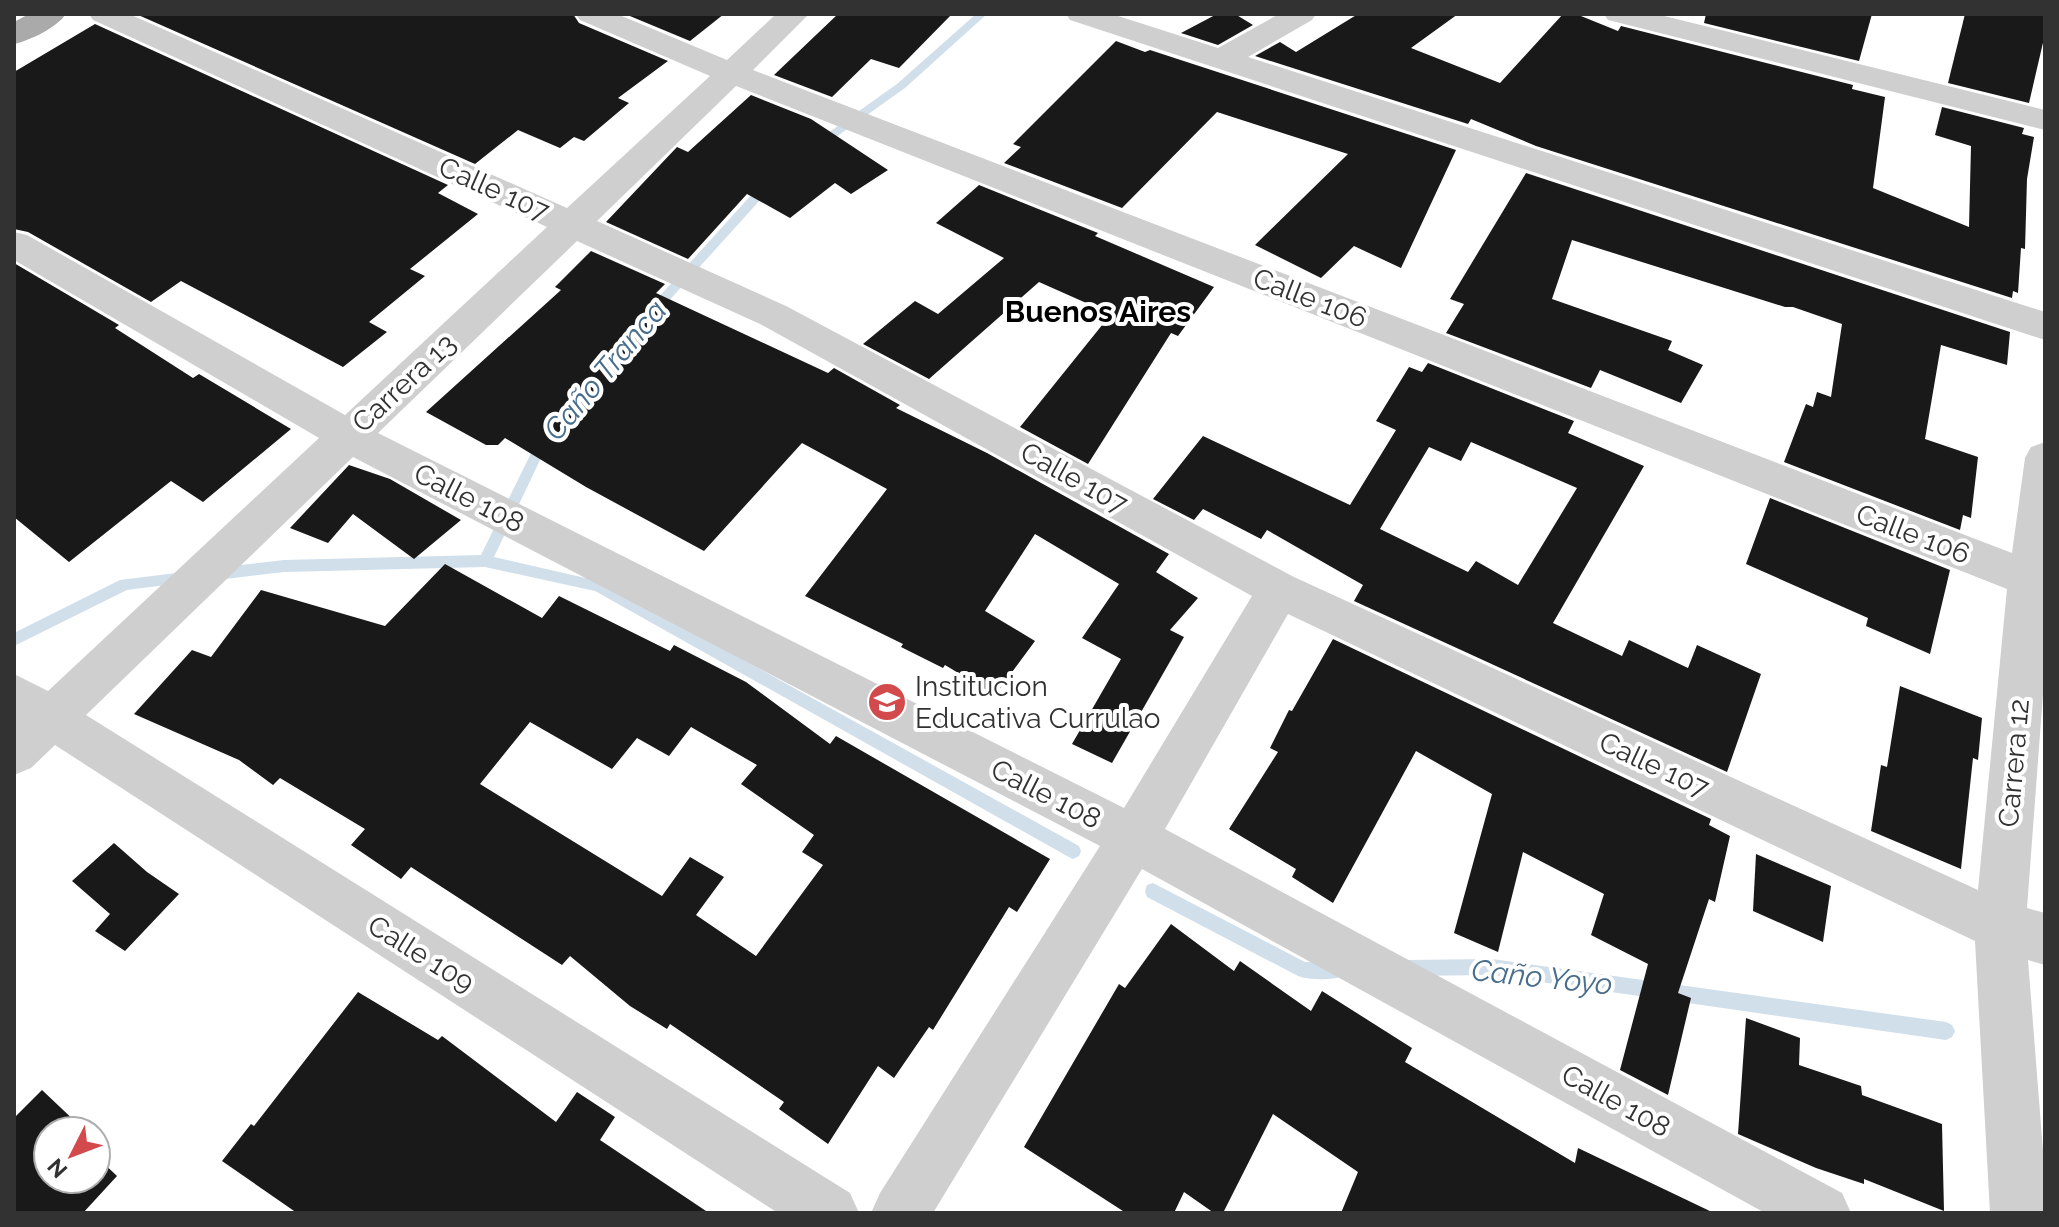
<svg xmlns="http://www.w3.org/2000/svg" width="2059" height="1227" font-family="Raleway,sans-serif">
<style>
.lines{fill:none;stroke-linecap:round;stroke-linejoin:round}
.stream{fill:#d0dfea;fill-rule:evenodd}
.building{fill:#191919;fill-rule:evenodd}
.minor{fill:#cfcfcf;fill-rule:evenodd}
.primary{fill:#aaa;fill-rule:evenodd}
.labels{text-anchor:middle;dominant-baseline:central;stroke-width:8;stroke-linejoin:round;paint-order:stroke}
.street-label{font-size:28px;fill:#323232;stroke:#fff}
.poi-label{font-size:28px;fill:#323232;stroke:#fff;text-anchor:start}
.neighbourhood-label{font-size:30px;font-weight:bold;fill:#000;stroke:#fff}
.water-label{font-size:30px;font-style:italic;fill:#486e8c;stroke:#fff}
</style>
<rect width="100%" height="100%" fill="#fff"/>
<g class="lines">
<g class="stream">
<polygon points="976,14 987,14 905,88 822,147 814,147 814,143 897,84"/>
<polygon points="767,181 771,182 771,188 656,315 648,315 648,309 763,182"/>
<polygon points="543,436 549,441 494,557 603,582 1079,846 1081,851 1079,856 1073,859 1067,856 595,591 485,567 284,572 217,580 212,578 210,574 212,570 217,568 284,560 481,555 537,441"/>
<polygon points="184,572 189,574 191,578 189,582 127,590 14,646 14,633 120,580"/>
<path d="M 1153,883 L 1305,962 L 1342,961 L 1348,963 L 1350,969 L 1348,975 C 1334,980 1312,981 1298,976 L 1147,897 L 1145,891 L 1147,885 Z"/>
<polygon points="1492,959 1946,1022 1952,1025 1955,1031 1952,1037 1946,1040 1492,975 1406,976 1400,974 1398,968 1400,962 1406,960"/>
</g>
</g>
<g class="building">
<polygon points="136,14 573,14 579,23 668,61 618,98 629,103 584,141 574,137 560,148 518,130 475,164"/>
<polygon points="625,14 724,14 690,41"/>
<polygon points="838,14 952,14 899,68 871,59 832,97 774,75"/>
<polygon points="1217,14 1235,14 1253,25 1218,45 1181,33"/>
<polygon points="1358,14 1458,14 1411,48 1500,83 1563,14 1576,14 1618,31 1621,26 1853,85 1852,89 1885,97 1873,188 1969,227 1971,146 1935,135 1942,107 2024,128 2022,134 2034,137 2027,179 2025,249 2021,248 2018,293 2013,291 2012,298 1536,146 1471,119 1468,124 1255,56 1280,42 1296,52"/>
<polygon points="1706,14 1872,14 1859,61 1704,23"/>
<polygon points="1965,14 2045,14 2045,34 2029,103 1948,83"/>
<polygon points="95,24 448,185 438,193 478,214 410,269 425,276 369,322 387,332 343,367 181,281 151,302 28,232 14,229 14,72"/>
<polygon points="1116,41 1145,52 1150,50 1456,150 1401,268 1354,246 1321,278 1255,245 1348,154 1217,112 1122,208 1004,163 1021,147 1013,144"/>
<polygon points="751,95 811,119 888,170 851,194 835,183 790,218 747,194 688,259 606,222 677,147 688,152"/>
<polygon points="1526,173 2010,332 2007,365 1941,345 1925,439 1978,457 1971,518 1963,515 1960,530 1784,462 1806,404 1813,407 1817,392 1831,397 1842,324 1793,307 1785,307 1572,240 1552,299 1672,341 1668,350 1703,365 1681,403 1600,370 1591,388 1446,333 1464,304 1450,299"/>
<polygon points="979,185 1098,233 1095,236 1214,287 1178,336 1171,333 1088,464 1020,427 1111,314 1039,282 929,379 863,344 915,301 938,314 1004,258 936,223"/>
<polygon points="591,251 665,284 656,293 828,373 834,368 900,405 896,408 987,453 1169,554 1156,572 1198,598 1170,630 1184,637 1112,763 1072,744 1121,659 1082,638 1119,584 1035,534 985,611 1035,641 995,695 945,665 943,668 901,647 903,644 805,596 887,489 802,443 704,551 586,487 505,438 498,445 486,445 426,412 561,290 555,287"/>
<polygon points="14,263 119,325 115,328 193,378 199,374 291,429 203,502 171,481 69,562 14,517"/>
<path d="M 1428,363 L 1574,421 L 1568,433 L 1644,466 L 1553,623 L 1622,656 L 1629,640 L 1688,668 L 1697,645 L 1761,674 L 1727,772 L 1354,601 L 1363,585 L 1267,530 L 1261,539 L 1203,509 L 1194,520 L 1153,499 L 1203,436 L 1350,505 L 1396,430 L 1376,421 L 1409,367 L 1422,372 ZM 1471,442 L 1577,488 L 1518,585 L 1476,561 L 1468,572 L 1380,529 L 1429,447 L 1461,461 Z"/>
<polygon points="349,465 390,479 461,520 414,559 353,514 328,543 290,528"/>
<polygon points="1770,498 1950,570 1930,654 1866,626 1868,618 1746,564"/>
<path d="M 445,564 L 542,618 L 559,596 L 670,651 L 674,645 L 746,682 L 830,744 L 836,736 L 1050,859 L 1017,912 L 1009,907 L 933,1030 L 929,1027 L 894,1078 L 878,1066 L 828,1144 L 779,1109 L 784,1102 L 670,1024 L 667,1029 L 630,1006 L 570,956 L 562,965 L 411,867 L 401,879 L 351,845 L 365,829 L 280,778 L 273,785 L 239,760 L 134,714 L 192,650 L 211,657 L 261,590 L 385,626 ZM 530,722 L 612,769 L 637,738 L 669,756 L 691,727 L 757,765 L 741,784 L 814,835 L 802,852 L 823,865 L 756,956 L 696,915 L 724,877 L 690,857 L 662,896 L 480,784 Z"/>
<polygon points="1333,639 1711,819 1709,825 1730,836 1715,902 1709,899 1678,993 1691,998 1668,1095 1620,1070 1648,964 1591,935 1604,894 1523,852 1498,952 1454,933 1492,794 1416,751 1333,903 1292,877 1296,869 1229,829 1278,752 1270,748 1289,710 1292,711"/>
<polygon points="1900,686 1982,718 1978,760 1973,758 1961,869 1871,831 1881,765 1887,767"/>
<polygon points="114,843 147,872 179,894 125,951 95,931 110,914 72,881"/>
<polygon points="1756,854 1831,886 1823,942 1753,911"/>
<polygon points="1171,924 1234,971 1240,961 1311,1011 1322,991 1412,1048 1405,1062 1575,1163 1578,1148 1714,1213 1341,1213 1358,1172 1273,1114 1223,1213 1214,1213 1184,1192 1174,1213 1126,1213 1024,1147 1119,984 1125,988"/>
<polygon points="358,992 438,1040 442,1036 556,1122 577,1092 615,1117 600,1140 709,1213 297,1213 222,1161 251,1124 254,1126"/>
<polygon points="1746,1018 1800,1038 1799,1065 1861,1086 1862,1095 1942,1124 1944,1211 1864,1179 1864,1184 1816,1168 1738,1134"/>
<polygon points="42,1090 79,1125 73,1131 48,1131 48,1179 96,1179 96,1156 117,1176 83,1213 14,1213 14,1118"/>
</g>
<g class="lines">
<g class="minor">
<path d="M 89,14 L 129,14 L 567,208 L 710,76 L 580,20 L 576,14 L 617,14 L 727,60 L 776,14 L 809,14 L 753,70 L 2012,553 L 2025,458 L 2031,447 L 2045,442 L 2045,667 L 2027,908 L 2045,913 L 2045,965 L 2028,960 L 2045,1176 L 2045,1213 L 1990,1213 L 1975,941 L 1288,614 L 1165,829 L 1842,1193 L 1851,1213 L 1765,1213 L 1142,869 L 933,1213 L 871,1213 L 880,1193 L 1100,846 L 353,457 L 86,715 L 850,1193 L 859,1213 L 778,1213 L 55,745 L 31,768 L 14,775 L 14,674 L 48,691 L 319,438 L 14,260 L 14,232 L 27,235 L 345,415 L 547,227 L 93,20 ZM 736,86 L 2007,589 L 1978,890 L 1294,577 L 786,306 L 597,221 ZM 577,241 L 760,324 L 1252,596 L 1124,808 L 378,433 Z"/>
<polygon points="1066,14 1112,14 1218,48 1279,14 1316,14 1312,20 1248,57 2045,312 2045,340 1070,20"/>
<polygon points="1604,14 1656,14 2045,110 2045,130 1608,20"/>
</g>
<path class="primary" d="M 29,14 L 66,14 C 56,28 31,40 14,44 L 14,22 Z"/>
</g>
<defs>
<symbol id="school-disc" viewBox="-11 -11 22 22"><circle r="9.5" fill="#d34a4d" stroke="#fff"/><path d="M0-5L7-2L0 1L-7-2ZM-4 1L0 2.5L4 1V4Q0 6-4 4Z" fill="#fff"/></symbol>
</defs>
<g fill-rule="evenodd">
<use href="#school-disc" x="865" y="680" width="44" height="44"/>
</g>
<g class="labels">
<g class="street-label">
<text transform="translate(494 189) rotate(24)">Calle 107</text>
<text transform="translate(1310 298) rotate(21)">Calle 106</text>
<text transform="translate(404 383) rotate(-43)">Carrera 13</text>
<text transform="translate(1074 478) rotate(29)">Calle 107</text>
<text transform="translate(469 498) rotate(27)">Calle 108</text>
<text transform="translate(1913 534) rotate(21)">Calle 106</text>
<text transform="translate(2014 763) rotate(-85)">Carrera 12</text>
<text transform="translate(1654 765) rotate(25)">Calle 107</text>
<text transform="translate(1046 794) rotate(27)">Calle 108</text>
<text transform="translate(421 954) rotate(32)">Calle 109</text>
<text transform="translate(1616 1101) rotate(29)">Calle 108</text>
</g>
<g class="poi-label">
<text x="915" y="686">Institucion<tspan x="915" dy="32">Educativa Currulao</tspan></text>
</g>
<g class="neighbourhood-label">
<text x="1098" y="311">Buenos Aires</text>
</g>
<g class="water-label">
<text transform="translate(605 370) rotate(-50)">Caño Tranca</text>
<text transform="translate(1542 977) rotate(6)">Caño Yoyo</text>
</g>
</g>
<rect width="2059" height="1227" fill="none" stroke="#323232" stroke-width="32"/>
<g transform="translate(72 1155) rotate(228)"><circle r="38" fill="#ffffff" stroke="#adadad" stroke-width="2"/>
<path d="M0-6L14 30L0 20L-14 30Z" fill="#d34a4d"/>
<text y="-12" font-size="22" font-weight="bold" text-anchor="middle" fill="#323232">N</text>
</g>
</svg>
